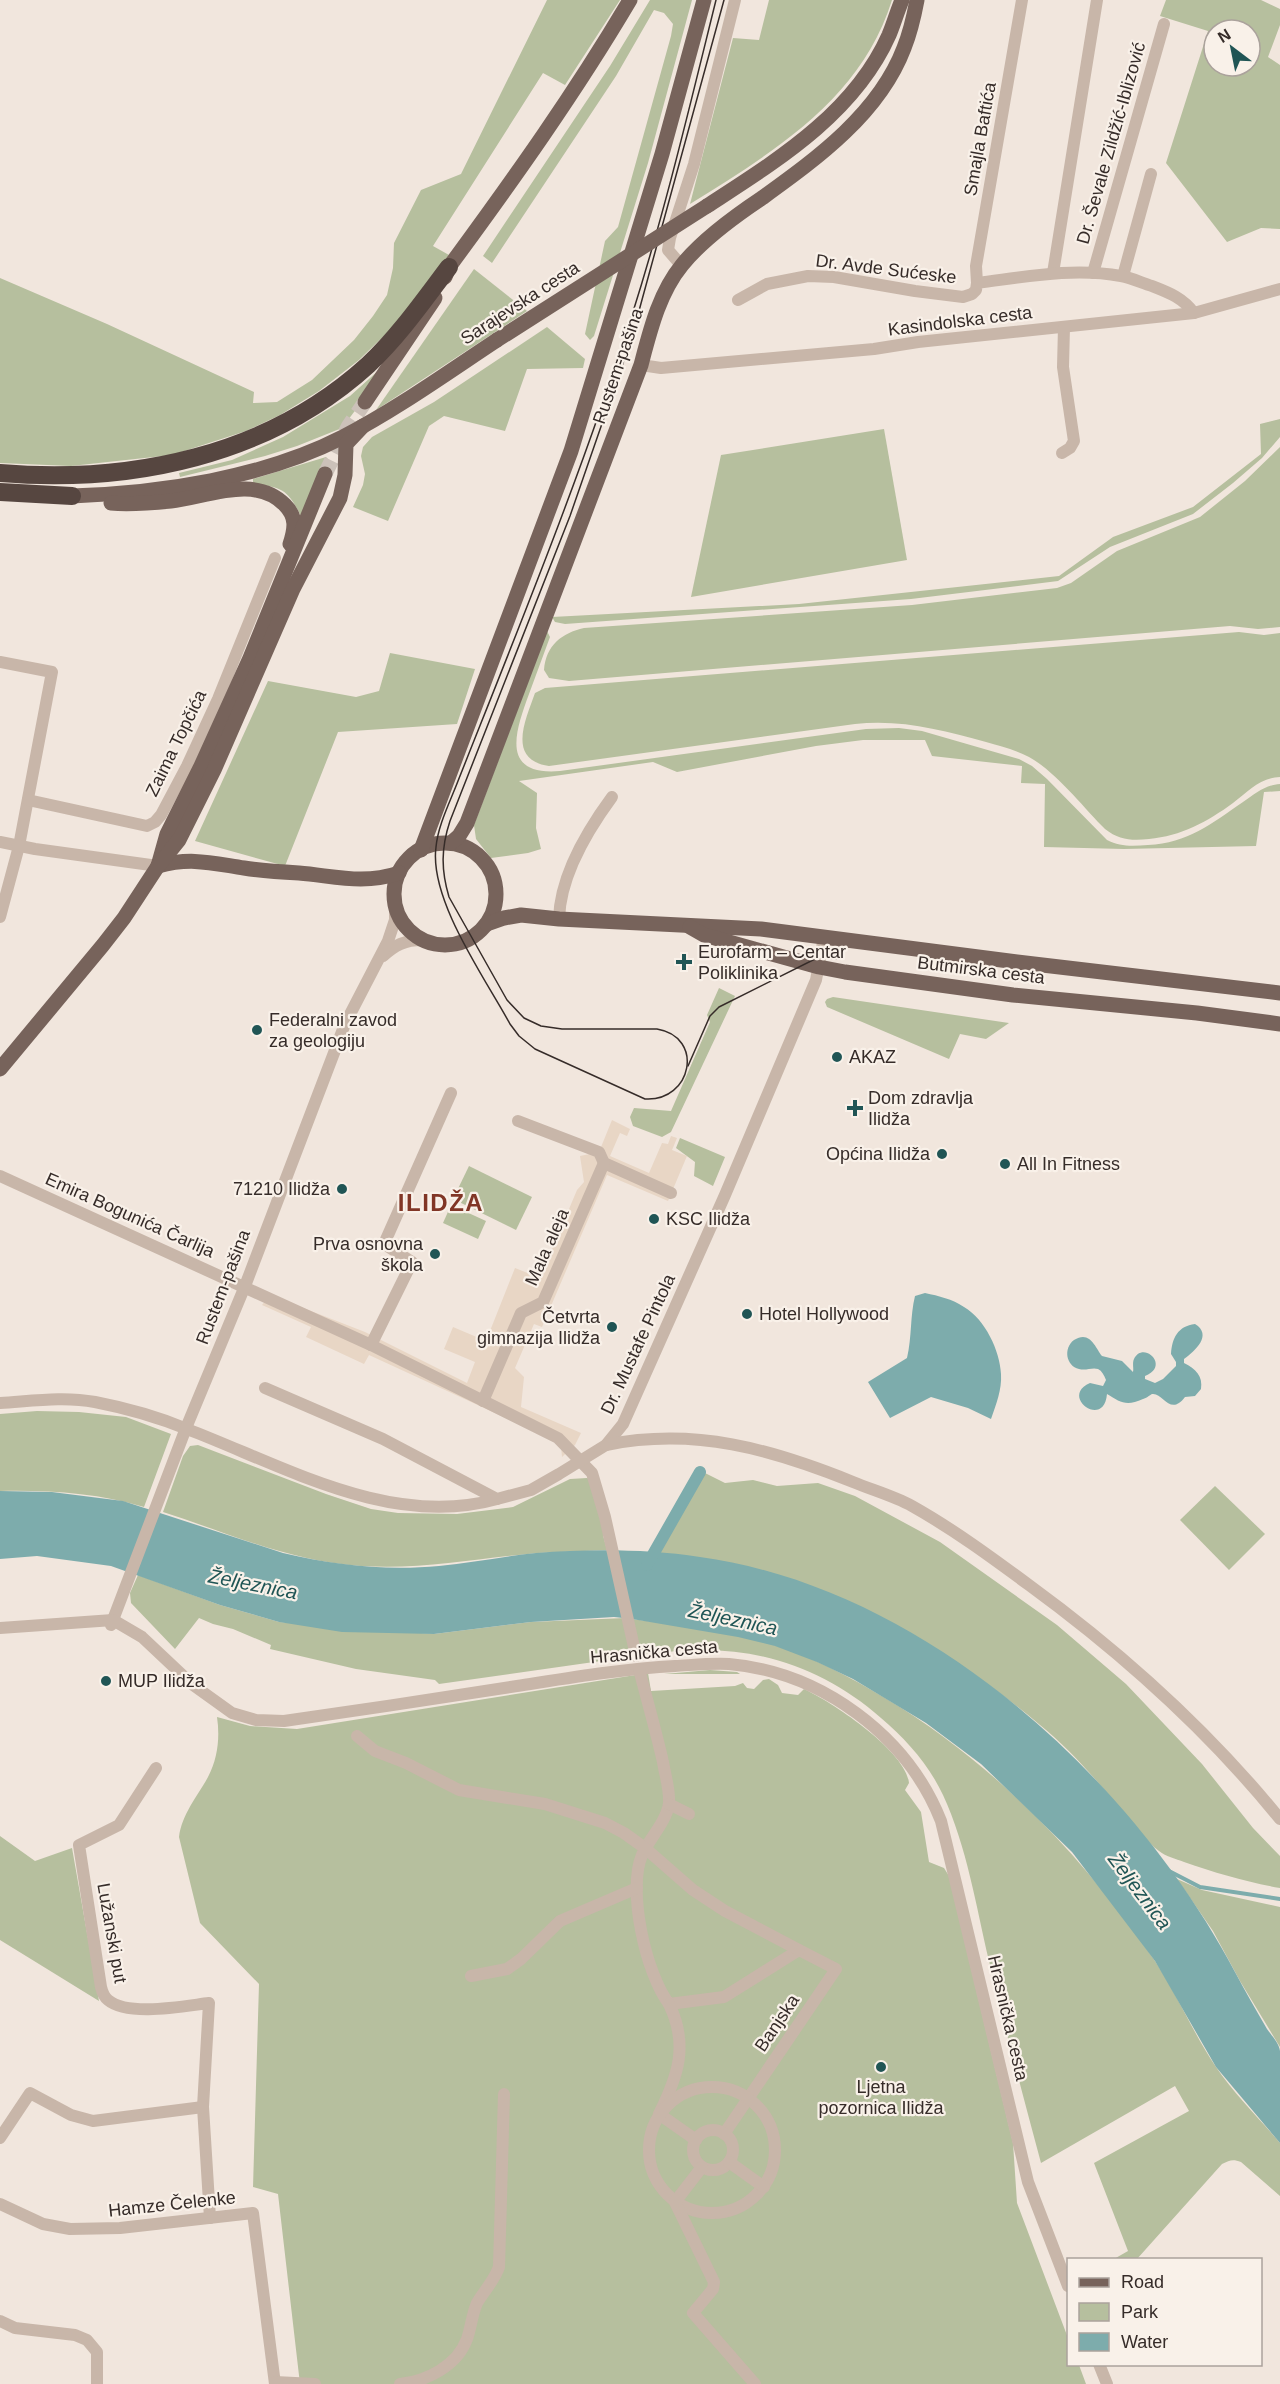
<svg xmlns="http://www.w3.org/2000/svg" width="1280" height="2384" font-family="Arial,sans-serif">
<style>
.green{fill:#b6bf9e;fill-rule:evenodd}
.plaza{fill:#e8d6c5}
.water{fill:#7dacac}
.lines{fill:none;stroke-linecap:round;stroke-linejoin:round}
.stream{stroke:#7dacac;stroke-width:4}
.canal{stroke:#7dacac;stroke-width:12}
.major-tunnel{stroke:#ccc1b9;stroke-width:15;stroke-dasharray:15 8;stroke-linecap:butt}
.minor{stroke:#c8b6a9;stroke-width:12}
.major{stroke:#77635b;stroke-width:15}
.highway{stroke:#564640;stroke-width:18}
.tram{stroke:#362c29;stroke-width:1.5}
.major-bridge{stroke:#77635b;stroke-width:15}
.poi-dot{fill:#205555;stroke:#f9f1e9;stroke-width:2}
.labels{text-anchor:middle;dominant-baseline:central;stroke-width:4.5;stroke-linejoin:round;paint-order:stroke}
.street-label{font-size:18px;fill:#362c29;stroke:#f9f1e9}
.poi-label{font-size:18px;fill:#362c29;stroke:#f9f1e9;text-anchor:start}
.water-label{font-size:20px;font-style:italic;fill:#205555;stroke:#f9f1e9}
.district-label{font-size:24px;font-weight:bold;letter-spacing:1.5px;fill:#813626;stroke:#f9f1e9}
</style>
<rect width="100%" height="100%" fill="#f1e6dd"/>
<g class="green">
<polygon points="547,0 620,0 565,85 543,73 433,246 449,255 392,328 359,360 319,391 280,415 246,431 172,455 71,466 0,463 0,278 107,324 254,392 253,403 277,402 312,380 354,340 373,316 387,295 393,268 394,243 421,190 461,174"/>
<polygon points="650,0 692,0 648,163 594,336 590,340 585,334 605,241 618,227 671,36 673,24 664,13 654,10 616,76 492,263 483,256 610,66"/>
<path d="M 769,0 L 892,0 C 861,100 773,152 690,204 L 733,38 L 759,40 Z"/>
<path d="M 1166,0 L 1261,0 L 1280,9 L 1280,25 L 1268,57 L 1280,65 L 1280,229 L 1261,228 L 1227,242 L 1166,163 L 1208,31 L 1160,16 ZM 1214,30 L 1250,30 L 1250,66 L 1214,66 Z"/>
<polygon points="474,269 527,311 376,410"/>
<polygon points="547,327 585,359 583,368 527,369 505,431 444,416 429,426 388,521 353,507 363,485 365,474 361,456 363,447 372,437 434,402"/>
<polygon points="390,364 342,428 297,446 265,456 180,477 179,473 232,460 283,437 350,396 380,369"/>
<polygon points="1280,419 1280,437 1262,458 1233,483 1193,514 1110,547 1058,581 911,599 565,624 555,622 552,617 799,604 1059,576 1113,537 1193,507 1261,454 1260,424"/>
<polygon points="884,429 907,560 691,597 721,455"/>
<path d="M 1280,447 L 1280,627 L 1258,629 L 1230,626 L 569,681 L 549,678 L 544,670 C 546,645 562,633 584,628 L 912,605 L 1057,588 L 1071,583 L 1117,551 L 1200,517 L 1245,481 Z"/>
<path d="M 326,457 L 329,460 L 303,520 C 290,494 285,485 253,485 L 253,479 Z"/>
<path d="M 547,631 L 550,637 C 543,656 536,675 529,694 C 515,732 500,776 560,771 L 866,729 L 899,728 L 922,731 L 1019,759 L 1032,766 L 1047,779 L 1107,840 C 1120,847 1133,846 1148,845 C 1188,843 1211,824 1243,802 C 1255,794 1265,785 1280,784 L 1280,791 L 1264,792 L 1256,846 L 1124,849 L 1044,847 L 1045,784 L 1021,783 L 1022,766 L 932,756 L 925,740 L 863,740 L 816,746 L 677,772 L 653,762 L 519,781 L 537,793 L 536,828 L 541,849 L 528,853 L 491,858 L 476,839 L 474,825 Z"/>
<path d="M 1239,632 L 1264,635 L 1280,633 L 1280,777 C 1259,778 1249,791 1233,803 C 1207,822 1181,836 1149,839 C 1132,841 1119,840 1105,829 C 1084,808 1055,771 1029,757 C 1016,750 1000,746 986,742 C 942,730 901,719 855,724 L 549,766 C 506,760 526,719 535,693 L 545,688 Z"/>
<polygon points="390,653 475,669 457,724 338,732 285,866 195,841 268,681 356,697 379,691"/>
<polygon points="719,988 735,996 671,1132 662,1137 633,1126 630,1117 634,1108 671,1111 710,1022 707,1015"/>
<polygon points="833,997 1009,1023 986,1039 960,1034 949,1059 827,1007 825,1002 827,999"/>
<polygon points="680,1138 725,1157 713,1186 694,1176 695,1162 676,1148"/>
<polygon points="469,1166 532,1197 516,1230 453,1199"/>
<polygon points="451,1205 486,1221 478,1239 443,1223"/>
<path d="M 37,1411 L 79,1412 L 126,1417 L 171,1434 L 144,1507 C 98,1493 47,1490 0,1491 L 0,1414 Z"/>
<path d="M 198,1445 L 326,1494 L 371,1509 L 398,1513 L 457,1514 L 513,1507 L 570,1479 L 587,1478 L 592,1480 L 603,1521 L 603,1535 L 607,1550 C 584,1551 561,1552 538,1553 C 477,1558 423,1570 361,1566 C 292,1562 228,1533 163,1512 L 183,1456 L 190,1446 Z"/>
<path d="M 703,1472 L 725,1483 L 753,1480 L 777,1486 L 818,1483 L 855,1496 L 940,1542 L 1057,1625 L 1126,1684 L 1202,1764 L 1253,1828 L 1280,1856 L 1280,1888 C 1246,1882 1216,1873 1184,1862 C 1176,1859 1165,1856 1159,1851 C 1146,1842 1136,1826 1125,1814 C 1099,1783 1072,1751 1040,1725 C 926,1630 806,1567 657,1553 Z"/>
<polygon points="1215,1486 1265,1534 1229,1570 1180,1520"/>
<polygon points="138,1575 220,1605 279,1622 434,1634 531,1622 625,1618 636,1656 439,1684 435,1680 356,1669 270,1649 271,1645 233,1629 213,1624 199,1618 175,1649 131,1603 130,1593"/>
<path d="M 632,1619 C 680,1625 728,1632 774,1645 C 813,1657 850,1677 885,1698 C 994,1763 1083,1856 1155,1961 C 1177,1994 1193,2033 1216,2067 C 1234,2094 1259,2118 1280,2143 L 1280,2196 L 1241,2162 C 1233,2159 1230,2160 1222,2164 L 1137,2259 L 1114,2259 L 1128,2251 L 1094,2163 L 1189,2111 L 1175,2086 L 1041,2163 C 1023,2096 1005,2029 989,1961 C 976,1906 967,1847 943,1795 C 929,1765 906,1739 881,1718 C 830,1673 768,1649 699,1650 C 680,1650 660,1653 640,1655 Z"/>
<polygon points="710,1670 737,1672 740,1674 664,1674"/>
<path d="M 648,1673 L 651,1691 L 735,1686 L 743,1683 L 747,1688 L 754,1689 L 763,1680 L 769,1679 L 778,1685 L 782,1693 L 798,1695 L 804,1689 C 832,1702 906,1751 909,1783 L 905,1790 L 921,1812 L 929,1862 L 944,1868 L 949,1876 L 1013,2143 L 1017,2203 L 1068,2338 L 1068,2364 L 1079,2365 L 1086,2384 L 300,2384 L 278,2194 L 253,2187 L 259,1984 L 200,1923 L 179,1837 C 182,1814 197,1797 208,1777 C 218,1758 220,1737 217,1717 L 250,1726 L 297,1729 Z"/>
<polygon points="0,1836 35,1861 72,1848 99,2001 0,1940"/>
<polygon points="1177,1879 1202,1890 1280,1907 1280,2047 1240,1981 1213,1931"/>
</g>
<polygon class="plaza" points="612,1120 630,1129 627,1136 620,1133 610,1156 649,1173 662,1143 668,1144 671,1136 677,1138 672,1150 687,1156 668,1201 607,1175 542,1327 534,1324 515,1368 524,1377 521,1407 581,1433 575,1445 562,1457 561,1447 552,1437 508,1419 369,1355 364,1364 306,1337 311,1327 262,1305 270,1295 365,1332 467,1383 475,1362 444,1349 453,1327 486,1341 515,1268 540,1278 577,1190 584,1182 580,1156 599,1152"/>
<g class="water">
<path d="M 925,1293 C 939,1296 952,1299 964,1307 C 985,1319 1000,1351 1001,1374 C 1002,1390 996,1404 991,1419 L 968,1408 L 931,1397 L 890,1418 L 868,1382 L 907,1358 C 912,1337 910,1316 915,1296 Z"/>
<path d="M 1195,1324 C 1213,1335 1195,1351 1184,1359 L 1184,1363 C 1196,1369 1203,1376 1201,1389 L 1195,1396 L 1185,1397 C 1170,1417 1163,1392 1152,1394 C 1150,1395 1145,1399 1143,1399 C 1126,1407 1120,1402 1107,1394 C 1104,1430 1059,1396 1090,1383 L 1103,1386 L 1106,1380 C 1104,1375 1102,1371 1098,1369 C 1092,1367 1086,1371 1079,1369 C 1066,1366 1063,1348 1074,1340 C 1090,1330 1095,1347 1102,1356 L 1122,1361 L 1133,1372 C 1134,1369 1132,1363 1134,1359 C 1143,1340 1171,1366 1145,1376 L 1145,1379 L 1155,1383 L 1163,1379 L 1176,1366 L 1176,1362 L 1171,1354 C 1172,1338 1178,1326 1195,1324 Z"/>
<path d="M 0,1491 L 52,1492 L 123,1501 L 283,1553 C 334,1565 386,1571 439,1566 C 471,1563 504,1556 536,1553 C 590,1549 646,1549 700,1557 C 924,1588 1132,1777 1235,1972 C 1245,1991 1256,2010 1267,2029 C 1272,2036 1279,2043 1280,2051 C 1280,2078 1280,2115 1280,2143 L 1216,2067 L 1155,1961 L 1072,1852 L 981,1764 L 926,1723 L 853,1679 L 817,1662 L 775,1646 L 738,1637 L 632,1619 L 614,1617 L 531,1622 L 434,1634 L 342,1632 L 279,1622 L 220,1605 L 111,1566 L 37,1556 L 0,1559 Z"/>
</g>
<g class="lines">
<polyline class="stream" points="1169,1871 1200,1887 1280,1899"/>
<polyline class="canal" points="647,1565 700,1472"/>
<polyline class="major-tunnel" points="325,474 348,427 365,402"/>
<g class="minor">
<polyline points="681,265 668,250 670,238 694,164 735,0"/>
<polyline points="1053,273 1097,0"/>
<polyline points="1093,273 1164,24"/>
<polyline points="1123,276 1151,174"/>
<polyline points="977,283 976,266 1022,0"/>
<path d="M 738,300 L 767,284 L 808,276 L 834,277 L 915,291 L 963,297 L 972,294 L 976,290 L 977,283 C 1025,277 1073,267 1121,276 C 1132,278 1142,283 1152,286 C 1170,293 1183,298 1194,313"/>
<polyline points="641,365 661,368 874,349 918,342 1194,313 1280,289"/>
<polyline points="1062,453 1070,448 1074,441 1063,367 1064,327"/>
<polyline points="0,662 52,672 19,846 0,917"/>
<polyline points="28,800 147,826 155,822 161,815 187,766 218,699 275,558"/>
<polyline points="0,842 35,849 158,866"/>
<path d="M 559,919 C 560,876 587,831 612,797"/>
<path d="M 383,956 C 395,945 405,940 422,940"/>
<polyline points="518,1121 599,1152 604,1163 671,1193"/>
<polyline points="0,1176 371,1345 558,1438 592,1473 605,1517 636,1656"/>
<polyline points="371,1345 412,1262 384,1244 451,1093"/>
<polyline points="265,1388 383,1439 497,1499 531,1490 559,1474 606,1445 623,1424 725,1195 816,980 824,937"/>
<polyline points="483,1401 521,1313 543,1302 604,1163"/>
<path d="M 0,1403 C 32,1401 64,1396 95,1402 C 126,1408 158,1417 187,1429 C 284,1466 391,1529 497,1499"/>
<path d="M 606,1445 C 695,1427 771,1449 853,1482 C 872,1490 894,1496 912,1506 C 953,1529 991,1557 1029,1585 C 1122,1653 1207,1729 1280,1819"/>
<polyline points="111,1625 186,1428 245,1286 345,1024 388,941 395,920 395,906"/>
<path d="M 0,1628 L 113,1620 L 142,1637 L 193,1685 L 232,1713 L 256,1720 L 284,1721 C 362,1710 439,1698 517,1686 C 569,1678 622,1669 675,1666 C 693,1665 711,1663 729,1664 C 821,1672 907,1735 941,1821 L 1028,2182 L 1068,2286"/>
<path d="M 639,1669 C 647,1700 656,1731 663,1762 C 665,1775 670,1790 669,1803 C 667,1821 649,1839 642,1855 C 627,1890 646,1974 669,2004 L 724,1997 L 799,1950 L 836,1969 L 724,2134"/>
<polyline points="357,1736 375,1751 406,1763 459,1790 545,1804 605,1823 624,1833 645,1848 693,1890 725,1911 799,1950"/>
<path d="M 156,1768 L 119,1825 L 79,1845 L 101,1987 C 102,1991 104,1997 108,2000 C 128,2017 184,2006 209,2003 L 203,2107 L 210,2218"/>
<polyline points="669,1804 689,1814"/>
<polyline points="471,1976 507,1969 521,1959 560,1921 637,1888"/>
<path d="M 669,2004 C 689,2045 678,2076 659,2114 L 696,2140"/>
<circle cx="712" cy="2150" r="63"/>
<circle cx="713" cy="2150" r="20"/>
<polyline points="0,2138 30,2093 71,2115 93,2121 203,2107"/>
<polyline points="729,2162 764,2187"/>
<polyline points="702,2167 675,2202 714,2282 713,2289 693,2313 755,2384"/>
<polyline points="0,2204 43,2224 70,2229 120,2228 253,2213 275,2384"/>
<polyline points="0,2321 15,2328 75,2335 87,2340 97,2352 97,2384"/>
<polyline points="1099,2364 1107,2384"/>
<polyline points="275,2382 315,2384"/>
<path d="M 400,2384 C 427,2381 457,2366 467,2339 C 471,2328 472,2314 477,2303 C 484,2291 494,2281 499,2267 L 504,2094"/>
</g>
<g class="major">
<path d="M 707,206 C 776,161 854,114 889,35 C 894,23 897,12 902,0"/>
<path d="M 445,277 L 449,267 C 513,180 575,93 630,0"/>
<polyline points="365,402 435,298"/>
<path d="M 72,496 C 161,493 263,478 343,437 C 397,409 447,373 497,340"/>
<path d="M 111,503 C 130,505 151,503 171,501 C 207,497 255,474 285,505 C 297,517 295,529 290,544"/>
<circle cx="445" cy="894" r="51"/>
<path d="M 451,843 L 459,836 L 467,823 L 641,365 C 650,331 659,293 682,265 C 702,240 735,216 762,198 C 816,159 879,114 904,48 C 910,33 914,16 917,0"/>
<polyline points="421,850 571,451 662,154 704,0"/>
<polyline points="158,866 167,834 201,766 250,658 325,474"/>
<path d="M 158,866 C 191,857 211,863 244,868 C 262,871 280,872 299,873 C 335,876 363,885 399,873"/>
<polyline points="487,924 504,918 521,915 559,919 761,929 1017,962 1280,993"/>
<polyline points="690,927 704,935 819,967 845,972 1013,995 1197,1013 1280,1024"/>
<polyline points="0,1069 103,945 124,918 158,866 179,840 214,770 293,589 340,498 345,475 346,444 363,426"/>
</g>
<g class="highway">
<path d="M 0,473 C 131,484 268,456 368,365 C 399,336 424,300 449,267"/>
<polyline points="0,492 72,496"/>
</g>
<g class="tram">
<path d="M 716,0 C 690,105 665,211 632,315 C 582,473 519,627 458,781 C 450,802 438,825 436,847 C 429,900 485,978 510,1024 L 519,1036 L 535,1049 L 645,1099 C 692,1102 705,1037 657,1029 L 562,1029 L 541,1026 L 524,1018 L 507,1000 L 449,897 C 441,870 441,848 450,821 L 570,516 L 631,340 L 724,0"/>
<polyline points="688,1066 710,1016 719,1007 817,958 838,959"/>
</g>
<polyline class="major-bridge" points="497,340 707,206"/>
</g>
<g class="poi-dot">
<path d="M681 953h6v6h6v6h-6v6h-6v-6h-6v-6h6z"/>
<circle cx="257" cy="1030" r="6"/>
<circle cx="837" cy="1057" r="6"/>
<path d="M852 1099h6v6h6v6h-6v6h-6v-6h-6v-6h6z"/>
<circle cx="942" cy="1154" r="6"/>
<circle cx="1005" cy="1164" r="6"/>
<circle cx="342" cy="1189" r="6"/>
<circle cx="654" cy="1219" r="6"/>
<circle cx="435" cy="1254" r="6"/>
<circle cx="747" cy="1314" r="6"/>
<circle cx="612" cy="1327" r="6"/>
<circle cx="106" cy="1681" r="6"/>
<circle cx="881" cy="2067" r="6"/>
</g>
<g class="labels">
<g class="street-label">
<text transform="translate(980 139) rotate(-80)">Smajla Baftića</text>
<text transform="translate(1111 143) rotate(-74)">Dr. Ševale Zildžić-Iblizović</text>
<text transform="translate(886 269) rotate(7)">Dr. Avde Sućeske</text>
<text transform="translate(520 303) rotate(-33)">Sarajevska cesta</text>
<text transform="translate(960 321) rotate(-7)">Kasindolska cesta</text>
<text transform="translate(618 366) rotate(-71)">Rustem-pašina</text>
<text transform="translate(176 743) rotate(-64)">Zaima Topčića</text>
<text transform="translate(981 970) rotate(7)">Butmirska cesta</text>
<text transform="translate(130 1215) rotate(24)">Emira Bogunića Čarlija</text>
<text transform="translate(547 1247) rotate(-66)">Mala aleja</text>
<text transform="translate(223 1287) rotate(-69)">Rustem-pašina</text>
<text transform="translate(638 1344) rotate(-65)">Dr. Mustafe Pintola</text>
<text transform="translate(654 1652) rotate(-5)">Hrasnička cesta</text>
<text transform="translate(112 1933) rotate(80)">Lužanski put</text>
<text transform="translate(1008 2018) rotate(77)">Hrasnička cesta</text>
<text transform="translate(777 2023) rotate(-56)">Banjska</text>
<text transform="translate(172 2204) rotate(-6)">Hamze Čelenke</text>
</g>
<g class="poi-label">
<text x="698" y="952">Eurofarm – Centar<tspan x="698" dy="21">Poliklinika</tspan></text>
<text x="269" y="1020">Federalni zavod<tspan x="269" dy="21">za geologiju</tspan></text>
<text x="849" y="1057">AKAZ</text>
<text x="868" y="1098">Dom zdravlja<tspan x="868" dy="21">Ilidža</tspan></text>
<text x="930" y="1154" text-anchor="end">Općina Ilidža</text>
<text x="1017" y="1164">All In Fitness</text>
<text x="330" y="1189" text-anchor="end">71210 Ilidža</text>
<text x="666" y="1219">KSC Ilidža</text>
<text x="423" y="1244" text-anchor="end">Prva osnovna<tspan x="423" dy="21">škola</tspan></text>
<text x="759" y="1314">Hotel Hollywood</text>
<text x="600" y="1317" text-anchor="end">Četvrta<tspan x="600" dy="21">gimnazija Ilidža</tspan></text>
<text x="118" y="1681">MUP Ilidža</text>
<text x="881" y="2087" text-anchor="middle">Ljetna<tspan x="881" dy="21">pozornica Ilidža</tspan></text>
</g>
<g class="water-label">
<text transform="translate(253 1584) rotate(11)">Željeznica</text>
<text transform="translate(733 1619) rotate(12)">Željeznica</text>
<text transform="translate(1140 1891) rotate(53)">Željeznica</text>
</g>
<g class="district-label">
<text x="441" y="1202">ILIDŽA</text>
</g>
</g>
<rect x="1067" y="2258" width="195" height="108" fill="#f9f1e9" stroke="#aba29c" stroke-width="1.5"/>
<rect x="1079" y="2278" width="30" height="9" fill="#77635b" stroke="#aba29c" stroke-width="1.5"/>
<text x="1121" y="2288" font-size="18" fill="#362c29">Road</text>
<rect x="1079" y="2303" width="30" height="18" fill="#b6bf9e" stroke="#aba29c" stroke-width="1.5"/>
<text x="1121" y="2318" font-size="18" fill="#362c29">Park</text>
<rect x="1079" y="2333" width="30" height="18" fill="#7dacac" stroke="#aba29c" stroke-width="1.5"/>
<text x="1121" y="2348" font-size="18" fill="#362c29">Water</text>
<g transform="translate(1232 48) rotate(328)"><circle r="28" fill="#f9f1e9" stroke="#aba29c" stroke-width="1.5"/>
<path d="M0-4.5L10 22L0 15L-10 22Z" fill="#205555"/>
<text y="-9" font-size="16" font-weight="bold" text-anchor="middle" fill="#362c29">N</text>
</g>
</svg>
